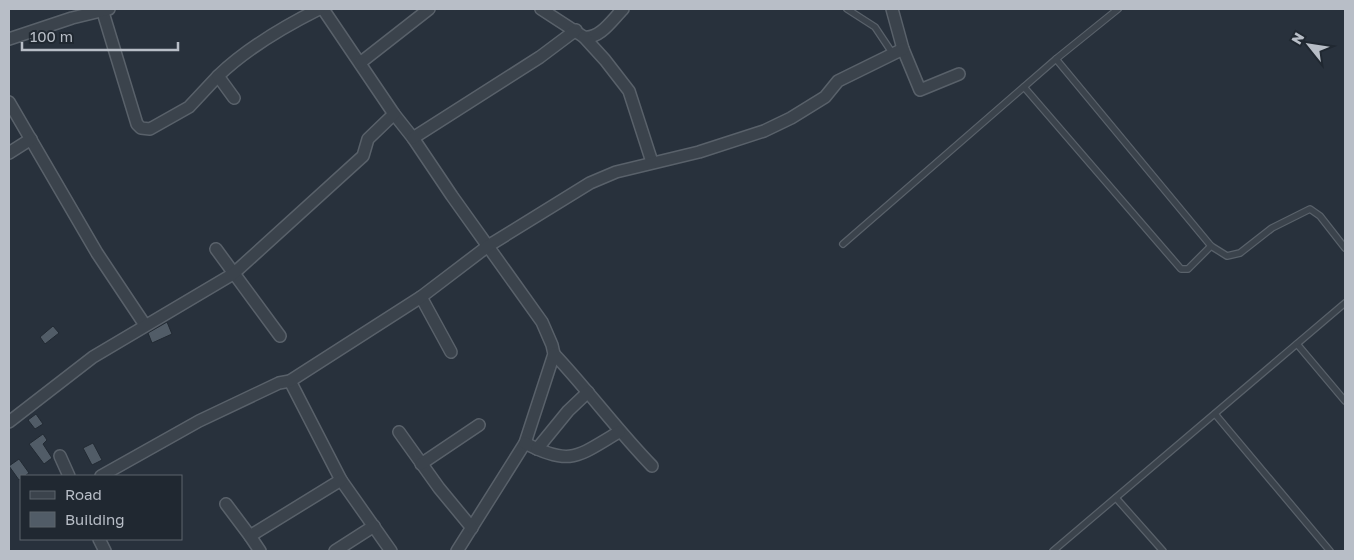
<svg xmlns="http://www.w3.org/2000/svg" width="1354" height="560" font-family="'Golos Text',sans-serif">
<style>
.building{fill:#515c67;stroke:#222a33}
.lines{fill:none;stroke-linecap:round;stroke-linejoin:round}
.lane-casing{stroke:#59616a;stroke-width:8}
.street-casing{stroke:#59616a;stroke-width:14}
.lane{stroke:#3b434c;stroke-width:5.5}
.street{stroke:#3b434c;stroke-width:11}
</style>
<rect width="100%" height="100%" fill="#28313c"/>
<g class="building">
<polygon points="167,322 172,334 152,343 148,333"/>
<polygon points="53,326 59,333 45,344 40,337"/>
<polygon points="36,414 43,424 35,429 28,420"/>
<polygon points="43,434 47,440 43,444 52,458 44,464 29,444"/>
<polygon points="93,443 102,460 92,465 83,448"/>
<polygon points="19,459 29,473 19,480 9,466"/>
</g>
<g class="lines">
<defs>
<g id="lane">
<polyline points="847,9 875,27 893,54"/>
<polyline points="1056,59 1211,246 1227,256 1240,253 1272,228 1310,209 1320,216 1345,248"/>
<polyline points="1024,87 1181,269 1188,269 1211,246"/>
<polyline points="843,244 1056,59 1118,9"/>
<polyline points="1297,344 1345,401"/>
<polyline points="1215,414 1330,551"/>
<polyline points="1116,498 1163,551"/>
<polyline points="1053,551 1345,303"/>
</g>
<g id="street">
<polyline points="102,9 137,124 141,128 150,129 189,107 218,76"/>
<polyline points="323,9 394,114 413,138 452,196 542,322 552,345 554,354 525,443 457,551"/>
<path d="M 541,9 L 584,37 C 600,39 612,20 623,9"/>
<polyline points="892,9 903,49 920,90 959,74"/>
<polyline points="584,37 605,60 629,91 652,162"/>
<polyline points="9,39 72,18 109,9"/>
<polyline points="360,63 429,9"/>
<path d="M 234,98 L 218,76 C 247,48 283,27 319,9"/>
<polyline points="9,102 97,253 145,325"/>
<polyline points="413,138 540,57 576,30"/>
<polyline points="9,153 31,139"/>
<polyline points="216,249 280,336"/>
<polyline points="421,297 451,352"/>
<path d="M 554,354 C 588,390 617,430 652,466"/>
<polyline points="290,381 341,480 391,551"/>
<polyline points="9,422 93,357 233,274 363,156 368,139 394,114"/>
<polyline points="399,432 439,488 472,528"/>
<path d="M 525,443 C 571,467 578,456 619,432"/>
<polyline points="537,449 568,411 588,392"/>
<polyline points="60,456 69,476"/>
<polyline points="421,464 479,425"/>
<polyline points="101,476 199,421 279,383 290,381 421,297 488,246 590,183 616,172 699,152 764,131 791,118 825,97 838,81 903,49"/>
<polyline points="226,504 250,536"/>
<polyline points="99,539 105,551"/>
<polyline points="260,551 250,536 341,480"/>
<polyline points="335,551 374,526"/>
</g>
</defs>
<use href="#lane" class="lane-casing"/>
<use href="#street" class="street-casing"/>
<use href="#lane" class="lane"/>
<use href="#street" class="street"/>
</g>
<rect width="1354" height="560" fill="none" stroke="#b8bec7" stroke-width="20"/>
<rect x="20" y="475" width="162" height="65" fill="#202831" stroke="#5d646d"/>
<rect x="30" y="491" width="25" height="8" fill="#3b434c" stroke="#5d646d"/>
<text x="65" y="500" font-size="15" fill="#b8bec7">Road</text>
<rect x="30" y="512" width="25" height="15" fill="#515c67" stroke="#5d646d"/>
<text x="65" y="525" font-size="15" fill="#b8bec7">Building</text>
<g transform="translate(1309 45) rotate(300)" stroke="#202831" stroke-width="4" paint-order="stroke">
<path d="M0-4L9 19L0 12L-9 19Z" fill="#b8bec7"/>
<text y="-8" font-size="14" font-weight="bold" text-anchor="middle" fill="#b8bec7">N</text>
</g>
<path d="M22 42v8h156v-8" fill="none" stroke="#b8bec7" stroke-width="2.5"/>
<text x="30" y="42" font-size="15" fill="#b8bec7" stroke="#202831" stroke-width="4" paint-order="stroke">100 m</text>
</svg>
